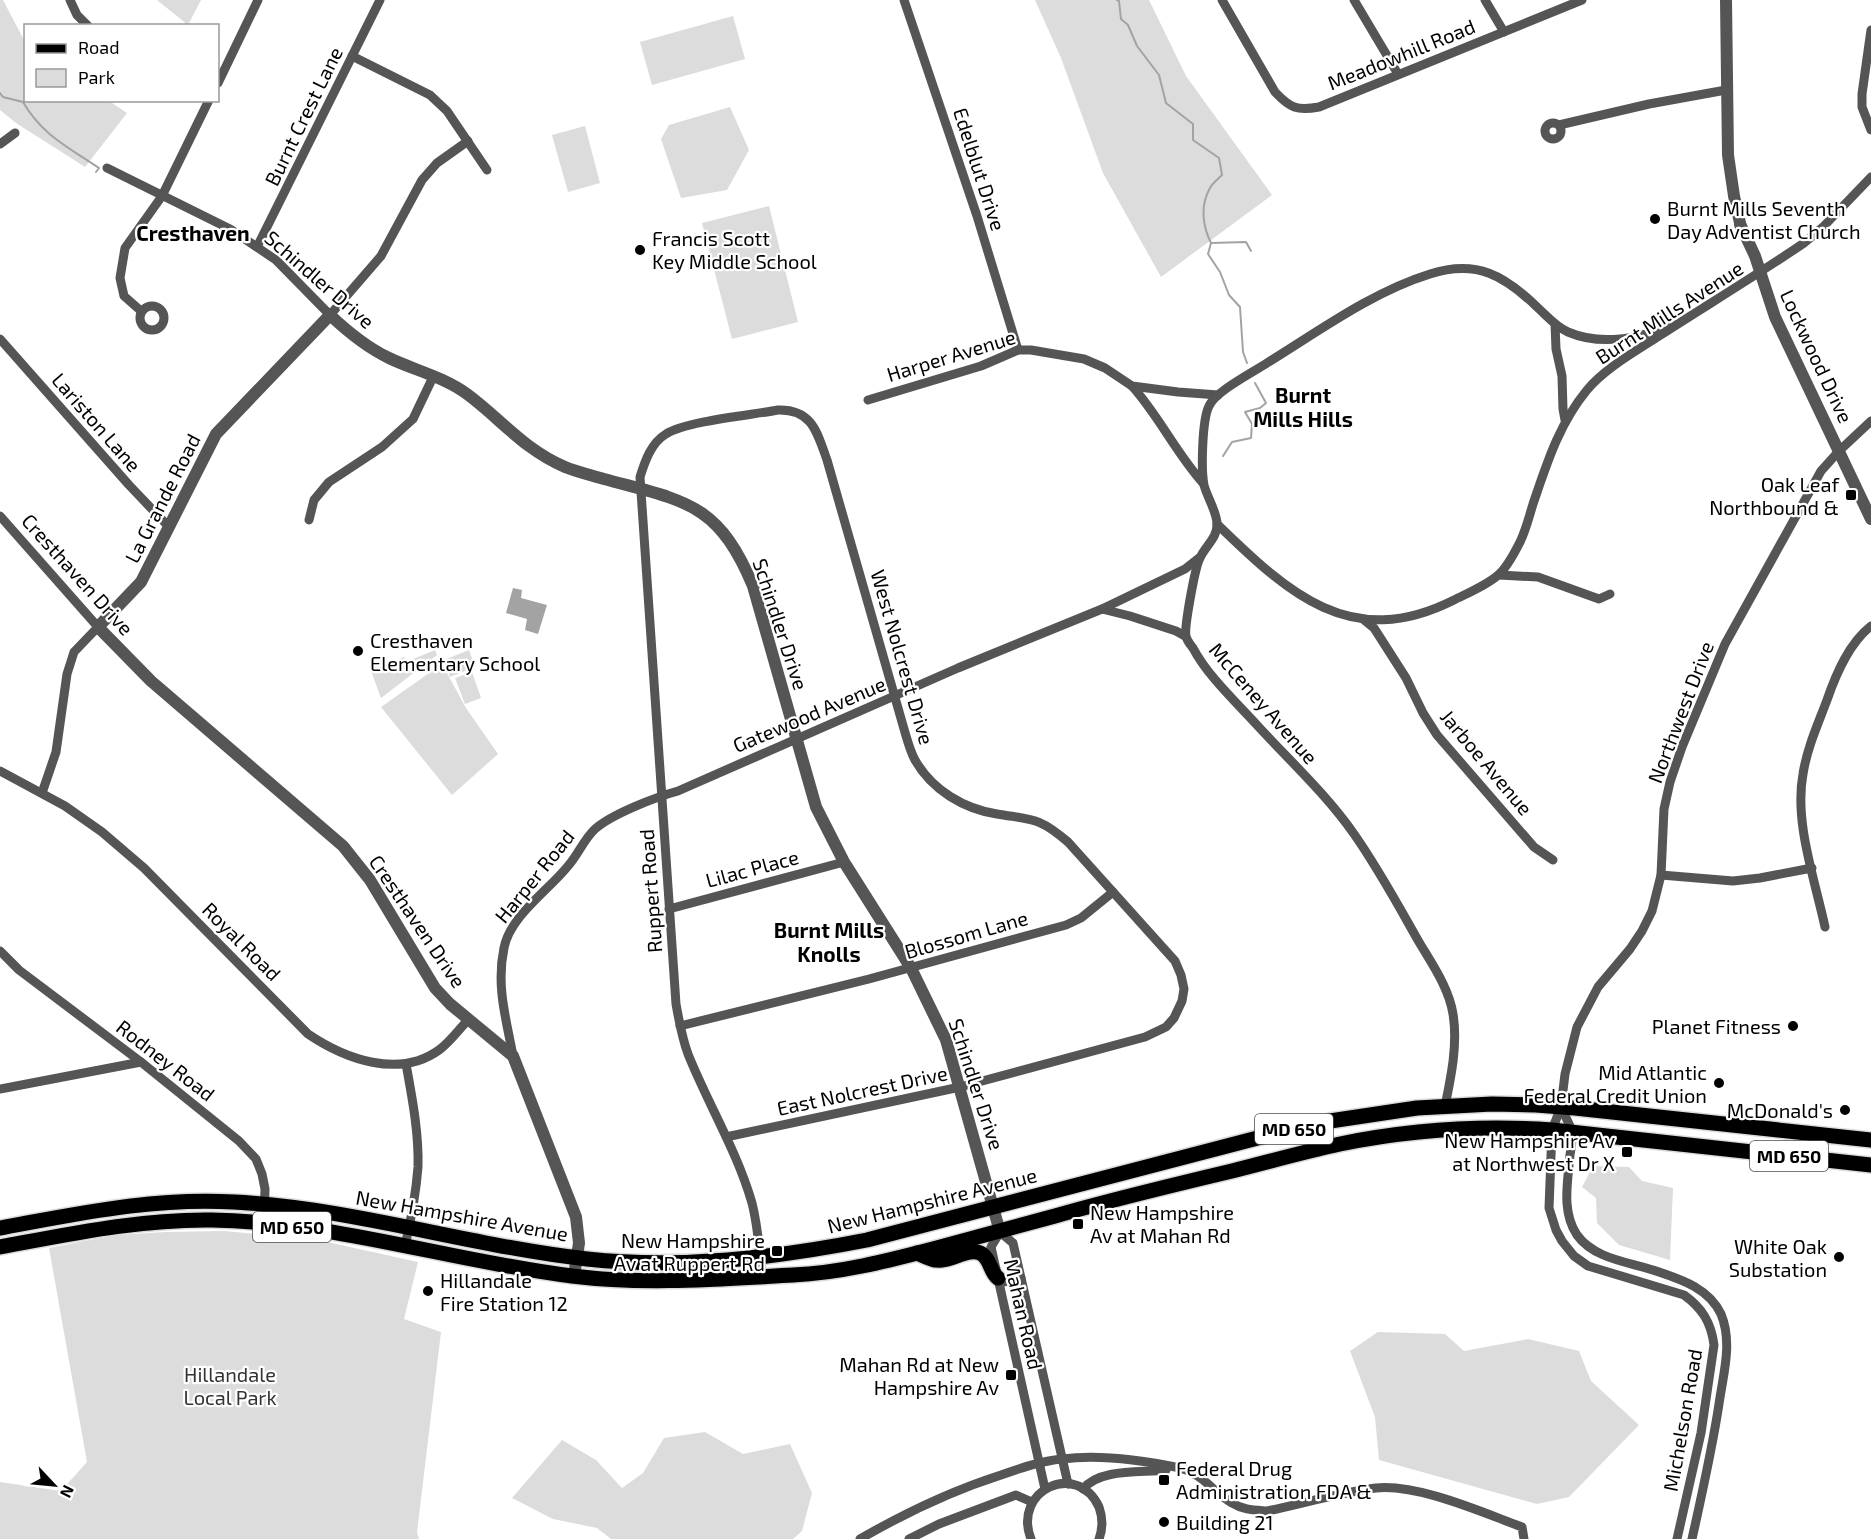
<svg xmlns="http://www.w3.org/2000/svg" width="1871" height="1539" font-family="'Exo 2',sans-serif">
<style>
.green{fill:#dcdcdc}
.water{fill:#a3a3a3}
.lines{fill:none;stroke-linecap:round;stroke-linejoin:round}
.stream{stroke:#a3a3a3;stroke-width:2}
.primary-casing{stroke:#dbdbdb;stroke-width:18}
.minor{stroke:#555;stroke-width:9}
.tertiary{stroke:#555;stroke-width:12}
.primary{stroke:#000;stroke-width:15}
.poi-dot{fill:#000;stroke:#fff;stroke-width:2}
.labels{text-anchor:middle;dominant-baseline:central;stroke-width:4.5;stroke-linejoin:round;paint-order:stroke}
.shield{fill:#fff;stroke:#4c4c4c;stroke-width:1.5}
.shield-label{font-size:18px;font-weight:bold;fill:#000}
.street-label{font-size:20px;fill:#000;stroke:#fff}
.poi-label{font-size:20px;fill:#000;stroke:#fff;text-anchor:end}
.park-label{font-size:20px;fill:#333;stroke:#fff}
.neighbourhood-label{font-size:21px;font-weight:bold;fill:#000;stroke:#fff}
</style>
<rect width="100%" height="100%" fill="#fff"/>
<g class="green">
<polygon points="0,0 3,0 25,42 26,100 109,101 127,113 85,167 16,123 0,110"/>
<polygon points="157,0 201,0 188,25"/>
<polygon points="1035,0 1149,0 1186,76 1272,195 1161,277 1103,173 1061,58"/>
<polygon points="733,16 745,59 652,85 640,42"/>
<polygon points="730,107 749,150 727,190 681,198 661,139 669,125"/>
<polygon points="585,126 600,183 568,192 552,135"/>
<polygon points="769,206 798,322 732,339 702,223"/>
<polygon points="435,650 437,655 381,698 371,671 404,657 406,662"/>
<polygon points="469,650 475,667 450,677 444,660"/>
<polygon points="442,664 466,708 498,754 452,795 381,707"/>
<polygon points="472,672 481,698 465,704 455,678"/>
<polygon points="1593,1166 1629,1167 1642,1181 1673,1188 1670,1260 1619,1245 1597,1223 1596,1198 1582,1187"/>
<polygon points="225,1231 318,1240 418,1262 404,1319 441,1332 417,1532 419,1539 0,1539 0,1482 61,1491 87,1462 49,1248 116,1235 166,1232"/>
<polygon points="1378,1332 1445,1334 1464,1351 1528,1339 1579,1351 1591,1381 1639,1425 1569,1497 1537,1504 1379,1460 1375,1417 1350,1351"/>
<polygon points="705,1432 743,1454 790,1444 812,1493 802,1531 793,1539 611,1539 597,1528 553,1519 512,1498 562,1440 596,1460 622,1488 643,1473 664,1438"/>
</g>
<polygon class="water" points="513,588 522,590 521,598 547,605 538,634 525,630 527,619 506,613"/>
<g class="lines">
<g class="stream">
<path d="M 1117,0 L 1119,1 L 1121,19 L 1128,25 L 1137,46 L 1159,75 L 1166,103 L 1193,124 L 1193,140 L 1219,158 L 1222,175 C 1218,179 1211,184 1209,190 C 1200,207 1203,227 1211,243 L 1208,254 L 1220,272 L 1229,295 L 1240,307 L 1243,352 L 1247,363"/>
<path d="M 0,93 L 3,97 L 23,102 C 42,135 68,147 99,168 L 96,172"/>
<polyline points="1211,243 1246,242 1251,251"/>
<polyline points="1223,456 1232,442 1251,438 1252,424 1245,412 1260,408 1266,403 1255,383"/>
</g>
<defs>
<g id="primary">
<path d="M 0,1228 C 77,1214 155,1197 234,1202 C 353,1208 469,1246 587,1259 C 681,1269 775,1258 867,1240 L 1284,1131 L 1330,1121 L 1417,1108 L 1492,1104 L 1536,1105 L 1575,1108 L 1871,1140"/>
<path d="M 0,1247 C 70,1234 140,1219 212,1220 C 334,1222 451,1261 572,1276 C 645,1285 719,1279 793,1275 C 840,1273 887,1261 933,1249 C 974,1238 1015,1227 1055,1216 C 1114,1199 1173,1185 1232,1171 C 1268,1162 1303,1152 1340,1144 C 1409,1130 1481,1125 1552,1130 L 1871,1165"/>
<path d="M 917,1253 C 922,1255 929,1259 935,1260 C 950,1263 968,1246 982,1254 C 991,1260 990,1272 998,1278"/>
</g>
</defs>
<use href="#primary" class="primary-casing"/>
<g class="minor">
<polyline points="70,0 77,15 88,26"/>
<polyline points="904,0 977,216 1018,350"/>
<path d="M 1222,0 L 1275,92 C 1290,108 1297,111 1319,107 L 1582,0"/>
<polyline points="1354,0 1398,74"/>
<polyline points="1485,0 1504,32"/>
<polyline points="1871,30 1862,94 1862,107 1871,130"/>
<polyline points="352,56 430,95 447,111 487,170"/>
<polyline points="218,83 258,0"/>
<circle cx="1553" cy="131" r="8"/>
<polyline points="1559,125 1649,104 1726,90"/>
<polyline points="0,144 15,133"/>
<polyline points="107,168 230,229 276,260 330,315 381,256 422,180 437,163 468,141"/>
<polyline points="257,247 380,0"/>
<circle cx="152" cy="318" r="12"/>
<polyline points="141,311 124,296 120,278 125,248 162,196 209,100"/>
<polyline points="1555,324 1556,349 1562,376 1563,409 1565,420"/>
<polyline points="0,339 129,485 169,527"/>
<path d="M 1132,386 C 1159,416 1176,453 1203,483"/>
<polyline points="868,400 981,366 1018,350 1031,350 1084,359 1105,368 1132,386 1178,392 1218,395"/>
<polyline points="0,516 98,627 74,652 67,674 56,752 42,793"/>
<polyline points="309,520 314,500 329,482 382,447 413,419 433,377"/>
<path d="M 1217,524 C 1288,593 1351,652 1454,600 C 1468,593 1485,586 1497,576 C 1506,569 1515,552 1520,542 C 1526,530 1529,517 1533,504 C 1547,463 1559,424 1587,390 C 1604,369 1636,351 1659,336 C 1707,305 1757,275 1804,243 L 1823,227 L 1871,177"/>
<polyline points="1499,575 1538,577 1599,599 1610,594"/>
<polyline points="1102,609 1130,616 1176,631 1185,636"/>
<polyline points="1363,619 1374,628 1406,678 1423,713 1437,735 1534,847 1553,860"/>
<path d="M 0,771 L 65,806 L 102,832 L 144,868 L 308,1034 C 345,1059 399,1079 439,1050 C 450,1042 459,1029 469,1019"/>
<polyline points="1661,875 1733,881 1760,878 1812,868"/>
<polyline points="669,909 844,862"/>
<path d="M 1825,927 C 1815,880 1794,822 1803,774 C 1807,748 1818,724 1827,700 C 1836,674 1849,643 1871,626"/>
<polyline points="0,951 19,970 141,1062 239,1141 256,1159 262,1174 265,1189 264,1223"/>
<polyline points="680,1026 869,979 1066,925 1081,918 1113,892"/>
<path d="M 513,1056 C 506,1018 496,986 504,948 C 510,916 549,890 568,866 C 578,855 584,839 595,829 C 612,814 656,797 678,791 L 958,668 L 1102,609 L 1185,569 L 1199,558"/>
<polyline points="0,1089 141,1062"/>
<path d="M 1445,1106 C 1451,1077 1458,1044 1453,1014 C 1449,988 1432,964 1419,942 C 1398,905 1378,868 1354,834 C 1326,794 1289,760 1256,724 C 1234,700 1208,676 1193,648 C 1190,644 1187,641 1186,636 C 1184,628 1195,567 1200,558 C 1205,546 1218,538 1217,523 C 1216,510 1207,497 1204,485 C 1201,470 1202,420 1209,406 C 1216,391 1252,373 1267,363 C 1319,331 1372,292 1430,274 C 1477,259 1505,276 1537,307 C 1547,316 1556,327 1568,332 C 1603,347 1638,337 1672,327"/>
<path d="M 1561,1107 C 1564,1115 1570,1124 1572,1132 C 1573,1139 1571,1148 1570,1155 C 1568,1181 1561,1211 1577,1235 C 1595,1260 1631,1262 1659,1272 C 1683,1280 1709,1289 1721,1314 C 1733,1343 1723,1375 1719,1404 C 1712,1450 1702,1494 1692,1539"/>
<path d="M 726,1137 L 960,1087 L 1145,1037 L 1166,1027 L 1174,1018 L 1182,1001 L 1184,989 L 1181,975 L 1175,961 L 1068,842 C 1039,817 1033,820 997,814 C 964,809 932,790 915,760 C 910,751 907,739 904,729 L 827,460 C 817,432 812,409 778,410 C 752,415 686,421 666,434 C 651,443 645,461 640,477 L 676,1004 C 679,1021 682,1038 688,1054 C 708,1104 737,1151 752,1203 C 758,1227 760,1252 762,1276"/>
<path d="M 405,1246 C 411,1220 416,1193 418,1167 C 419,1133 412,1097 406,1064"/>
<polyline points="999,1283 1021,1278"/>
<polyline points="1045,1489 991,1247 1000,1232 1013,1243 1068,1484"/>
<path d="M 1083,1489 C 1100,1468 1141,1473 1166,1470"/>
<path d="M 860,1539 C 905,1513 951,1491 1001,1475 C 1021,1468 1041,1461 1062,1459 C 1101,1454 1142,1460 1180,1468 C 1203,1474 1213,1492 1232,1503 C 1243,1510 1254,1510 1267,1511 C 1301,1504 1342,1492 1376,1488 C 1419,1484 1481,1512 1522,1527 L 1524,1539"/>
<polyline points="909,1539 939,1524 1016,1495 1032,1502"/>
<path d="M 1031,1539 C 1012,1490 1077,1460 1099,1507 C 1103,1518 1103,1528 1099,1539"/>
<path d="M 1677,1539 L 1701,1433 L 1714,1345 C 1711,1322 1702,1308 1684,1295 L 1588,1266 L 1574,1256 L 1562,1241 L 1556,1230 L 1549,1208 L 1552,1130 L 1561,1107 L 1565,1074 L 1577,1027 L 1598,987 L 1630,949 L 1642,931 L 1652,911 L 1661,875 L 1664,809 L 1670,782 L 1682,747 L 1725,644 L 1821,471 L 1839,451 L 1871,421"/>
</g>
<g class="tertiary">
<polyline points="1726,0 1728,155 1734,196 1742,232"/>
<polyline points="1740,224 1755,256 1775,317 1871,519"/>
<path d="M 574,1276 L 579,1243 L 576,1217 L 513,1056 L 450,1004 L 435,988 L 370,880 L 343,846 L 151,681 L 98,627 L 141,582 L 216,434 L 330,315 C 348,332 366,347 389,358 C 414,370 444,377 467,394 C 501,419 523,449 565,467 C 577,472 591,475 604,479 C 685,501 718,502 753,586 L 816,807 L 844,862 L 911,968 L 946,1040 L 1000,1232"/>
</g>
<use href="#primary" class="primary"/>
</g>
<g class="poi-dot">
<circle cx="1655" cy="219" r="6"/>
<circle cx="640" cy="250" r="6"/>
<rect x="1845" y="489" width="12" height="12" rx="3"/>
<circle cx="358" cy="651" r="6"/>
<circle cx="1793" cy="1026" r="6"/>
<circle cx="1719" cy="1083" r="6"/>
<circle cx="1845" cy="1110" r="6"/>
<rect x="1621" y="1146" width="12" height="12" rx="3"/>
<rect x="1072" y="1218" width="12" height="12" rx="3"/>
<rect x="771" y="1245" width="12" height="12" rx="3"/>
<circle cx="1839" cy="1257" r="6"/>
<circle cx="428" cy="1291" r="6"/>
<rect x="1005" y="1369" width="12" height="12" rx="3"/>
<rect x="1158" y="1474" width="12" height="12" rx="3"/>
<circle cx="1164" cy="1522" r="6"/>
</g>
<g class="labels">
<g class="shield">
<rect x="1255" y="1114" width="78" height="30" rx="4.5"/>
<rect x="1750" y="1141" width="78" height="30" rx="4.5"/>
<rect x="253" y="1212" width="78" height="30" rx="4.5"/>
</g>
<g class="shield-label">
<text x="1294" y="1129">MD 650</text>
<text x="1789" y="1156">MD 650</text>
<text x="292" y="1227">MD 650</text>
</g>
<g class="street-label">
<text transform="translate(1401 54) rotate(-22)">Meadowhill Road</text>
<text transform="translate(303 116) rotate(-64)">Burnt Crest Lane</text>
<text transform="translate(980 169) rotate(72)">Edelblut Drive</text>
<text transform="translate(320 279) rotate(41)">Schindler Drive</text>
<text transform="translate(1669 312) rotate(-33)">Burnt Mills Avenue</text>
<text transform="translate(951 355) rotate(-17)">Harper Avenue</text>
<text transform="translate(1817 356) rotate(65)">Lockwood Drive</text>
<text transform="translate(97 422) rotate(49)">Lariston Lane</text>
<text transform="translate(162 498) rotate(-63)">La Grande Road</text>
<text transform="translate(78 574) rotate(48)">Cresthaven Drive</text>
<text transform="translate(781 624) rotate(72)">Schindler Drive</text>
<text transform="translate(903 657) rotate(74)">West Nolcrest Drive</text>
<text transform="translate(1264 703) rotate(49)">McCeney Avenue</text>
<text transform="translate(1680 712) rotate(-69)">Northwest Drive</text>
<text transform="translate(809 714) rotate(-23)">Gatewood Avenue</text>
<text transform="translate(1487 762) rotate(50)">Jarboe Avenue</text>
<text transform="translate(752 868) rotate(-15)">Lilac Place</text>
<text transform="translate(534 876) rotate(-51)">Harper Road</text>
<text transform="translate(650 891) rotate(-94)">Ruppert Road</text>
<text transform="translate(418 921) rotate(56)">Cresthaven Drive</text>
<text transform="translate(966 934) rotate(-16)">Blossom Lane</text>
<text transform="translate(242 941) rotate(45)">Royal Road</text>
<text transform="translate(166 1060) rotate(38)">Rodney Road</text>
<text transform="translate(977 1084) rotate(72)">Schindler Drive</text>
<text transform="translate(862 1090) rotate(-12)">East Nolcrest Drive</text>
<text transform="translate(932 1200) rotate(-14)">New Hampshire Avenue</text>
<text transform="translate(462 1215) rotate(10)">New Hampshire Avenue</text>
<text transform="translate(1024 1314) rotate(77)">Mahan Road</text>
<text transform="translate(1682 1420) rotate(-80)">Michelson Road</text>
</g>
<g class="poi-label">
<text x="1667" y="208" text-anchor="start">Burnt Mills Seventh<tspan x="1667" dy="23">Day Adventist Church</tspan></text>
<text x="652" y="238" text-anchor="start">Francis Scott<tspan x="652" dy="23">Key Middle School</tspan></text>
<text x="1839" y="484">Oak Leaf<tspan x="1839" dy="23">Northbound &amp;</tspan></text>
<text x="370" y="640" text-anchor="start">Cresthaven<tspan x="370" dy="23">Elementary School</tspan></text>
<text x="1781" y="1026">Planet Fitness</text>
<text x="1707" y="1072">Mid Atlantic<tspan x="1707" dy="23">Federal Credit Union</tspan></text>
<text x="1833" y="1110">McDonald's</text>
<text x="1615" y="1140">New Hampshire Av<tspan x="1615" dy="23">at Northwest Dr X</tspan></text>
<text x="1090" y="1212" text-anchor="start">New Hampshire<tspan x="1090" dy="23">Av at Mahan Rd</tspan></text>
<text x="765" y="1240">New Hampshire<tspan x="765" dy="23">Av at Ruppert Rd</tspan></text>
<text x="1827" y="1246">White Oak<tspan x="1827" dy="23">Substation</tspan></text>
<text x="440" y="1280" text-anchor="start">Hillandale<tspan x="440" dy="23">Fire Station 12</tspan></text>
<text x="999" y="1364">Mahan Rd at New<tspan x="999" dy="23">Hampshire Av</tspan></text>
<text x="1176" y="1468" text-anchor="start">Federal Drug<tspan x="1176" dy="23">Administration FDA &amp;</tspan></text>
<text x="1176" y="1522" text-anchor="start">Building 21</text>
</g>
<g class="park-label">
<text x="230" y="1374">Hillandale<tspan x="230" dy="23">Local Park</tspan></text>
</g>
<g class="neighbourhood-label">
<text x="193" y="232">Cresthaven</text>
<text x="1303" y="394">Burnt<tspan x="1303" dy="24">Mills Hills</tspan></text>
<text x="829" y="929">Burnt Mills<tspan x="829" dy="24">Knolls</tspan></text>
</g>
</g>
<rect x="24" y="24" width="195" height="78" fill="#ffffff" stroke="#999999" stroke-width="1.5"/>
<rect x="36" y="44" width="30" height="9" fill="#000000" stroke="#999999" stroke-width="1.5"/>
<text x="78" y="54" font-size="18" fill="#000000">Road</text>
<rect x="36" y="69" width="30" height="18" fill="#dcdcdc" stroke="#999999" stroke-width="1.5"/>
<text x="78" y="84" font-size="18" fill="#000000">Park</text>
<g transform="translate(54 1485) rotate(116)" stroke="#ffffff" stroke-width="4.5" paint-order="stroke">
<path d="M0-4.5L10 22L0 15L-10 22Z" fill="#000000"/>
<text y="-9" font-size="16" font-weight="bold" text-anchor="middle" fill="#000000">N</text>
</g>
</svg>
